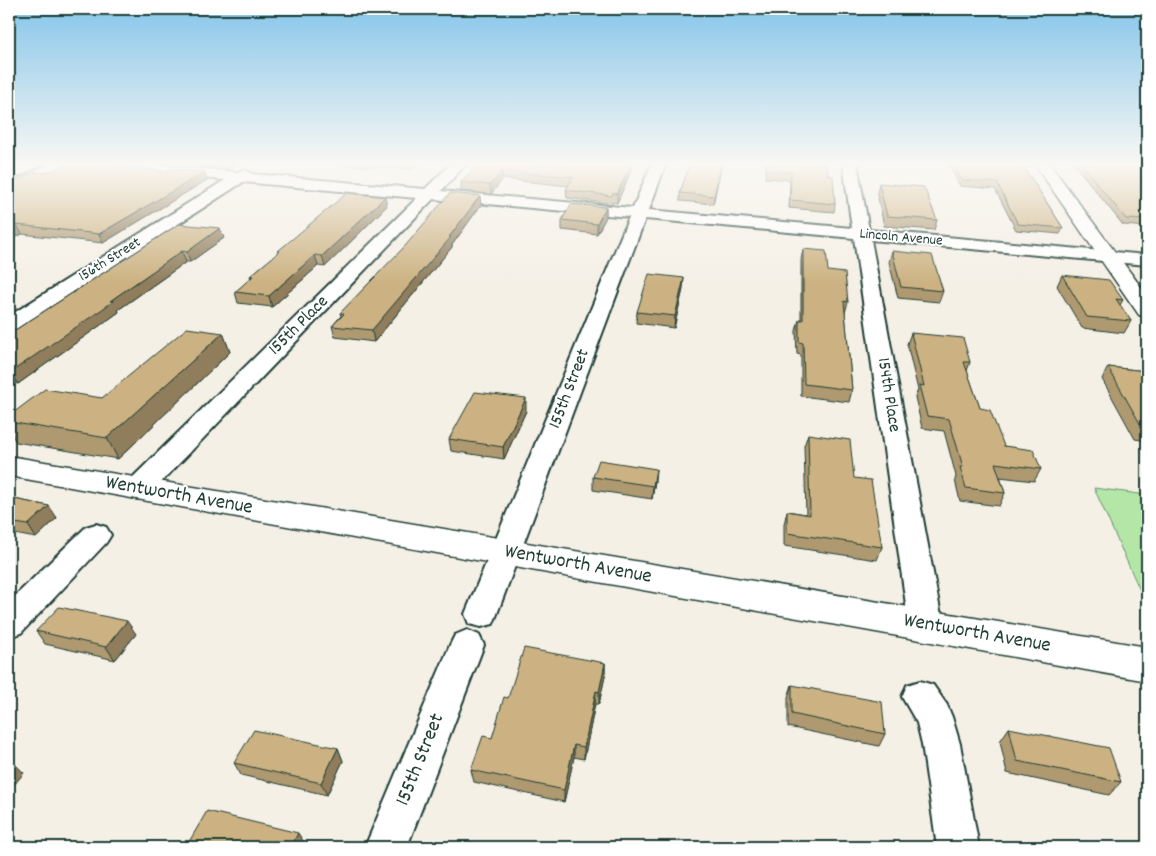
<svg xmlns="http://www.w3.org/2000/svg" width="1156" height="856" font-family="Dekko,sans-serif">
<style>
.green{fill:#b3e6a7;stroke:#69926e}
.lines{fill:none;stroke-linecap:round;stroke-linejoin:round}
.minor-casing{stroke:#1f3d34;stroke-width:4}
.tertiary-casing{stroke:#1f3d34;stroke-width:3}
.minor{fill:#fff;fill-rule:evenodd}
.tertiary{fill:#fff;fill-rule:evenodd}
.wall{fill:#af9970;stroke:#1f3d34}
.shaded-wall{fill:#8f7d5b;stroke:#1f3d34}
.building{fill:#ccb282;stroke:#1f3d34}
.labels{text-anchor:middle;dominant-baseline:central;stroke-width:4;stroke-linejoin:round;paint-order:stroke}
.far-street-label{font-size:15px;fill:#1f3d34;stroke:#fff}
.street-label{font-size:18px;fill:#1f3d34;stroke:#fff}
.near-street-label{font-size:21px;fill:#1f3d34;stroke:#fff}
</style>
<rect width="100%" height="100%" fill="#f5f0e6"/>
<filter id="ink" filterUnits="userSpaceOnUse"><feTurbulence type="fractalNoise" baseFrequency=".02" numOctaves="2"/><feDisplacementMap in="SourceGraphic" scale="10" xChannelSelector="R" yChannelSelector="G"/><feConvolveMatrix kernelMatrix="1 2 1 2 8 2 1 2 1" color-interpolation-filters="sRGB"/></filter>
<g filter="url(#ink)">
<polygon class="green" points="1094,488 1147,495 1147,606"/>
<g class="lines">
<defs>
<g id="minor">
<polygon points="51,163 70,163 9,193 9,183"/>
<polygon points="79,163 138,163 237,172 245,170 252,174 425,189 452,163 467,163 441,191 633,208 652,163 666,163 649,210 852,228 843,163 857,163 869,230 1147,255 1147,265 871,240 943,626 938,636 926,640 914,636 909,626 854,238 645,219 497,614 493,624 481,627 469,624 465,614 629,217 433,199 148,496 138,499 128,496 124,489 128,482 417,198 243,182 16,329 9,331 9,316 225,180 86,167"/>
<polygon points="96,524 106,527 111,535 106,543 21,633 9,637 9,602 86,527"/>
<polygon points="467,630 479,635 484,645 407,847 365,847 450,645 455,635"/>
<polygon points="920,681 933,685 947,705 952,717 960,744 979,847 937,847 922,744 917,723 902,697 907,685"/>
</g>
<g id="tertiary">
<polygon points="1034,163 1049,163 1147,295 1147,317 1139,315"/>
<polygon points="9,456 1147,647 1147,681 9,476"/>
</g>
</defs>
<use href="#minor" class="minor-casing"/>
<use href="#tertiary" class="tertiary-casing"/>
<use href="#minor" class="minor"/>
<use href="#tertiary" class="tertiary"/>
</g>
<g class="wall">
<polygon points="192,164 235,164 226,169 192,166"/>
<polygon points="331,164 419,164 413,169"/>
<polygon points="478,164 634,164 617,203 613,202 612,204 567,198 566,190 569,186 503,179 491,194 461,191 461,182"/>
<polygon points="684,164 722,164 713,204 680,201 680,193 689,166 684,165"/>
<polygon points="766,164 826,164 828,175 835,204 834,212 789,208 790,180 765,178"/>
<polygon points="948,164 1022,164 1063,228 1060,234 1016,230 995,189 960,186"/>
<polygon points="1074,164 1147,164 1147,227 1123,225"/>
<polygon points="45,173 207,180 103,243 22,234 9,241"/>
<polygon points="879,183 937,220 934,230 884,226 877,193"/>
<polygon points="481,205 452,245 452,247 374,342 335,337 332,326 341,316 340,313"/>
<polygon points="387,206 325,267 318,266 272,307 238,303 235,292 251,279 250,276 278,253 278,251"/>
<polygon points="606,207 606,217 597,234 562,230 562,220"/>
<polygon points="179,224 224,238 190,262 186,262 118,310 119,312 18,384 9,382 9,334"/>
<polygon points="803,249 828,271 848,302 845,313 852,390 849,402 801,396 801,355 797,354 796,331 799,320 801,320 801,260"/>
<polygon points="892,251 943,291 939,302 898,298 889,262"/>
<polygon points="1062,275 1123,300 1120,305 1131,321 1124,333 1082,328 1057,286"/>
<polygon points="683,289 674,328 636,323 637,312"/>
<polygon points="223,333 230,352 118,459 16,442 9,430 9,422 102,398"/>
<polygon points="911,333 970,362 967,371 980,408 1004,446 1041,469 1034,481 1000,477 1005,493 999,506 960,501 955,480 956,476 944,431 922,428 915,397 918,390 907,344"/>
<polygon points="1108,367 1147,371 1147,441 1135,439 1102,379"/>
<polygon points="526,411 504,459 451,451 449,439"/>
<polygon points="808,434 854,478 882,547 877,560 784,546 784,524 787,511 806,514 804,446"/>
<polygon points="593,477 655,481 652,499 593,490"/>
<polygon points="9,498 49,506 57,518 36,538 9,533"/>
<polygon points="36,631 136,634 115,660 45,644"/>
<polygon points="605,663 605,676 599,704 595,704 584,759 574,757 564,802 474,782 471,770 492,738 508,698"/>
<polygon points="792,685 885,734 879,746 788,727 788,697"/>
<polygon points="1009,728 1121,782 1109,795 1007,773 1000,741"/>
<polygon points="338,748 343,761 327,795 241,775 234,763"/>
</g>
<g class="shaded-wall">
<polygon points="224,164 235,164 226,169"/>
<polygon points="412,164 419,164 413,169"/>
<polygon points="631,164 634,164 617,203 617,194"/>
<polygon points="721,164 722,164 713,204 714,196"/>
<polygon points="11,170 15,178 9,182 9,171"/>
<polygon points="502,171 503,179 491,194 490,185"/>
<polygon points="205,172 207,180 103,243 99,234"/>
<polygon points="480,196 481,205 452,245 452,247 374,342 372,330 449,237"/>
<polygon points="385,197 387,206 325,267 322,256"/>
<polygon points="606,207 606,217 597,234 597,224"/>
<polygon points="17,225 22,234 9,241 9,229"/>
<polygon points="220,228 224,238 190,262 187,252"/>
<polygon points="182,251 186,262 118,310 119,312 18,384 11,372 110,301"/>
<polygon points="315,255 318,266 272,307 269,296"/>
<polygon points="684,278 683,289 674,328 675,316"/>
<polygon points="223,333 230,352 118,459 107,438"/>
<polygon points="526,398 526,411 504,459 503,447"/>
<polygon points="656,469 655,481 652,499 653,486"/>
<polygon points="49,506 57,518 36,538 28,525"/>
<polygon points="127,621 136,634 115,660 106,647"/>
<polygon points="605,663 605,676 599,704 599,692"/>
<polygon points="596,691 595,704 584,759 584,747"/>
<polygon points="574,745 574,757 564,802 564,790"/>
<polygon points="338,748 343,761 327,795 321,783"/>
<polygon points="12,761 24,773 9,791 9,765"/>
<polygon points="298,833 305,844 303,847 291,847"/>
</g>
<g class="building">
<polygon points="68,164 81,164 166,171 170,169 205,172 99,234 17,225 9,229 9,184 35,172 45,173"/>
<polygon points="478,164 631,164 617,194 613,193 612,196 566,190 573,177 502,171 490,185 461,182"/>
<polygon points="690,164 721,164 714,196 680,193"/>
<polygon points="766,164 826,164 828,175 833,176 835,204 790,200 791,172 766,170"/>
<polygon points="953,164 1022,164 1063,228 1018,224 997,183 962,180"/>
<polygon points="1081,164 1147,164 1147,220 1126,219"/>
<polygon points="879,183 924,187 937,220 887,216"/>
<polygon points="347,193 385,197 322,256 315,255 269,296 235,292 253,276 250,276 280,251 278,251"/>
<polygon points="450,193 480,196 449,237 451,237 372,330 332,326 344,314 340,313 406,245"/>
<polygon points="571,204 606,207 597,224 562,220"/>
<polygon points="179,224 220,228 187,252 182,251 110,301 114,301 11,372 9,371 9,334"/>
<polygon points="803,249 826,251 828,271 845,273 848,302 844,301 852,390 804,384 803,343 799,342 799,320 803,320"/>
<polygon points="892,251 932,255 943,291 901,287"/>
<polygon points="649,274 684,278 675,316 637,312"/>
<polygon points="1062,275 1109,280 1123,300 1116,299 1131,321 1087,317"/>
<polygon points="187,328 223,333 107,438 9,422 9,416 45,389 102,398"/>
<polygon points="911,333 963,338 970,362 964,362 980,408 990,410 1004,446 1033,450 1041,469 995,463 1005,493 966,488 960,467 963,467 949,419 927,416 919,385 924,386"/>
<polygon points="1108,367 1147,371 1147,428 1142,427"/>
<polygon points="475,392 526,398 503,447 449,439"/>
<polygon points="808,434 850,440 854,478 871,480 882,547 787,533 787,511 810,515"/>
<polygon points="599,460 656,469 653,486 593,477"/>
<polygon points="9,498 49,506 28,525 9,522"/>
<polygon points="59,607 127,621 106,647 36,631"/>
<polygon points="524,648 605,663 599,692 596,691 584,747 574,745 564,790 471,770 483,736 492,738 504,697 508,698"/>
<polygon points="792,685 882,702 885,734 792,714"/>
<polygon points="1009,728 1109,748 1121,782 1017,761"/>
<polygon points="254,730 338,748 321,783 234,763"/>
<polygon points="207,811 298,833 291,847 186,847"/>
</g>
</g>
<linearGradient id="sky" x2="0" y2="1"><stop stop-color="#84c5ea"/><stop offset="0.58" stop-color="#faf8f4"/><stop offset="1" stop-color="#faf8f4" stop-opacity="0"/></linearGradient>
<rect width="1156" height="283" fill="url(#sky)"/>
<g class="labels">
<g class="far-street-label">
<text transform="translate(901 238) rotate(5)">Lincoln Avenue</text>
<text transform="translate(110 260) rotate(-32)">156th Street</text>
</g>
<g class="street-label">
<text transform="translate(299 326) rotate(-45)">155th Place</text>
<text transform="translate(570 389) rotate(-69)">155th Street</text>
<text transform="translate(888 395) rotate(81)">154th Place</text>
</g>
<g class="near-street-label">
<text transform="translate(179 496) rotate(10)">Wentworth Avenue</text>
<text transform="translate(578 565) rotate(10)">Wentworth Avenue</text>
<text transform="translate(977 634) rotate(10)">Wentworth Avenue</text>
<text transform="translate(421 760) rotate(-68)">155th Street</text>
</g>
</g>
<rect width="1156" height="856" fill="none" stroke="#fff" stroke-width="30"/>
<rect x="15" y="15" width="1126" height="826" fill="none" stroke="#1f3d34" stroke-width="2" filter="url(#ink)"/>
</svg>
